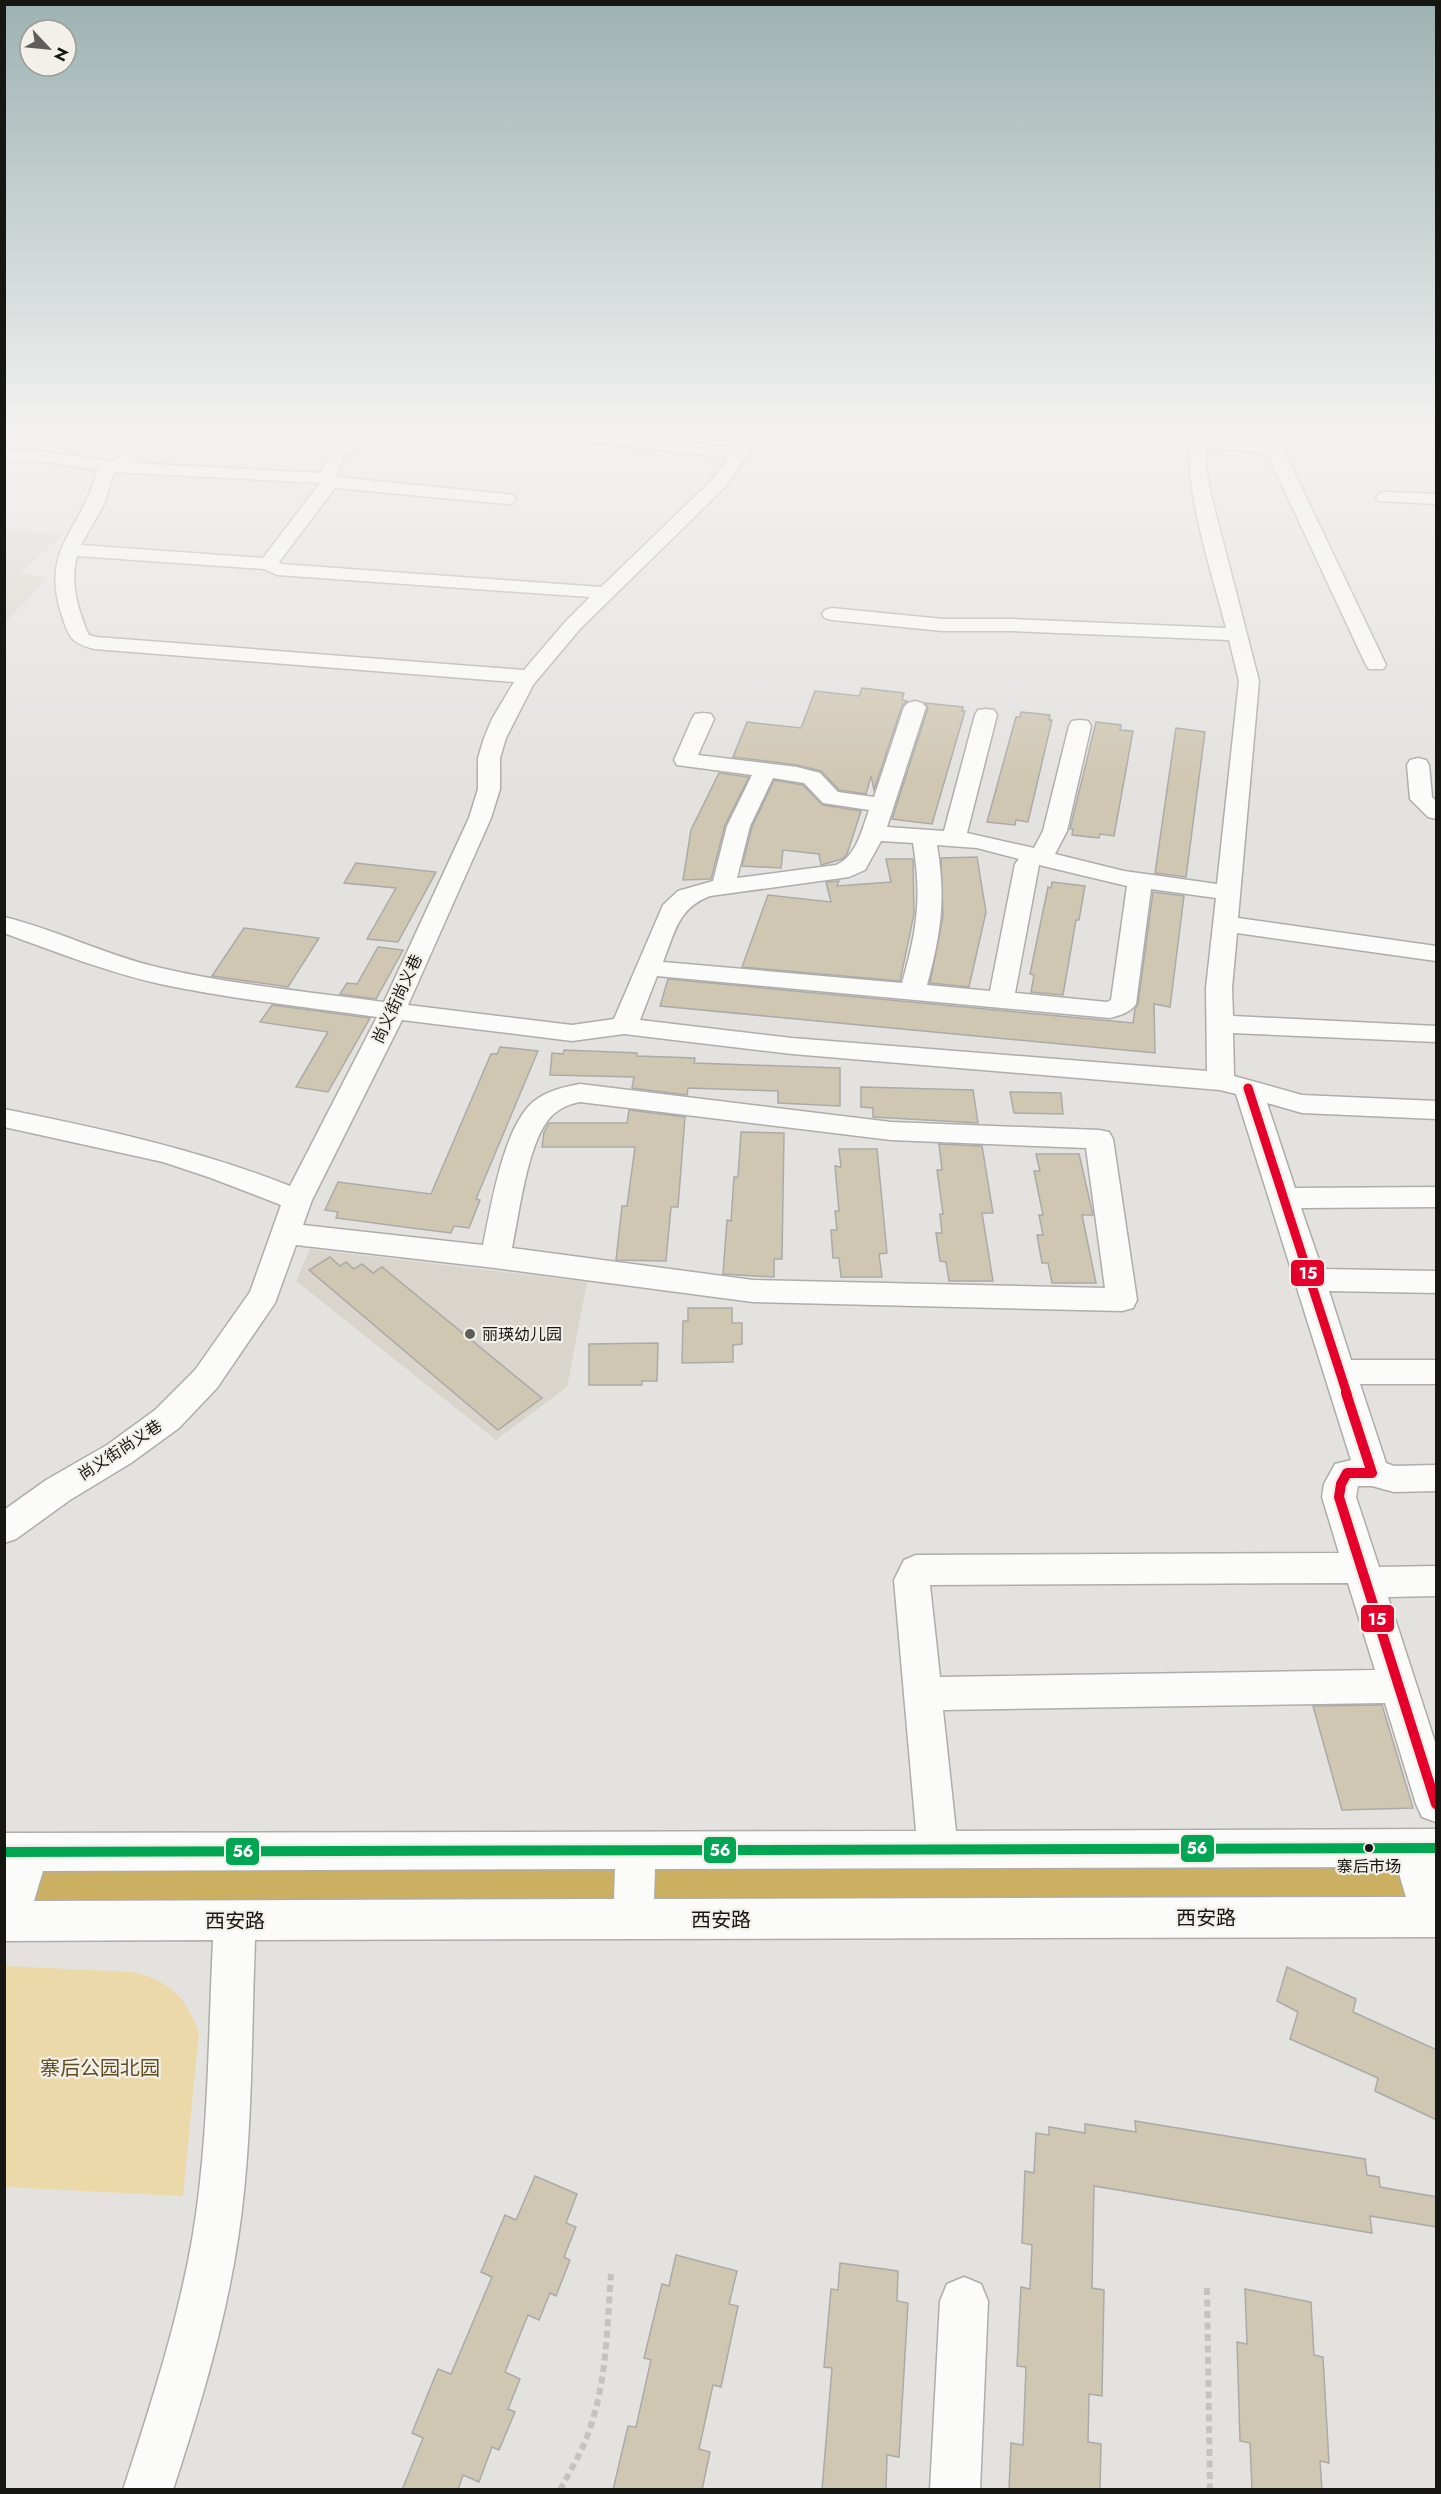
<svg xmlns="http://www.w3.org/2000/svg" width="1441" height="2494" font-family="Jost,'Noto Sans SC',sans-serif">
<style>
.built{fill:#d9d5cc}
.green{fill:#ecd9a9}
.water{fill:#ccb062}
.building{fill:#d0c7b2;stroke:#abaaa8;stroke-width:1.5}
.lines{fill:none;stroke-linecap:round;stroke-linejoin:round}
.minor-casing{stroke:#aeadaa;stroke-width:3}
.path{stroke:#c3c3c2;stroke-width:6;stroke-dasharray:7 4.5;stroke-linecap:butt}
.minor{fill:#fbfbfa;fill-rule:evenodd}
.bus-1-far1-casing{stroke:#f3f0ea;stroke-width:14}
.bus-1-casing{stroke:#f3f0ea;stroke-width:15}
.bus-2-casing{stroke:#f3f0ea;stroke-width:15}
.bus-1-far1{stroke:#e4002b;stroke-width:9}
.bus-1{stroke:#e4002b;stroke-width:10}
.bus-2{stroke:#00a651;stroke-width:10}
.poi-dot{fill:#5e5d5a;stroke:#f3f0ea;stroke-width:2}
.bus-dot{fill:#161613;stroke:#f3f0ea;stroke-width:2}
.labels{text-anchor:middle;dominant-baseline:central;stroke-width:4.5;stroke-linejoin:round;paint-order:stroke}
.street-label{font-size:16px;fill:#161613;stroke:#f3f0ea}
.poi-label{font-size:16px;fill:#161613;stroke:#f3f0ea;text-anchor:start}
.near-bus-label{font-size:16px;fill:#161613;stroke:#f3f0ea}
.near-street-label{font-size:20px;fill:#161613;stroke:#f3f0ea}
.near-park-label{font-size:20px;fill:#604f25;stroke:#f3f0ea}
.line-badge{stroke:#f3f0ea;stroke-width:2}
.badge-label{font-size:16px;text-anchor:middle;font-weight:bold;fill:#fff}
</style>
<rect width="100%" height="100%" fill="#e4e2df"/>
<g class="built">
<polygon points="5,436 52,436 33,453 5,452"/>
<polygon points="5,529 63,534 20,574 48,577 5,623"/>
<polygon points="310,1249 587,1282 567,1387 496,1440 296,1281"/>
</g>
<path class="green" d="M 4,1966 L 134,1972 C 171,1982 185,1997 199,2032 L 183,2196 L 5,2187 Z"/>
<polygon class="water" points="1436,1860 1436,1898 463,1907 5,1907 5,1869 467,1869"/>
<g class="building">
<polygon points="862,688 904,693 902,700 907,701 902,706 874,790 871,776 866,794 839,790 821,771 797,765 733,757 747,722 801,728 815,691 859,696"/>
<polygon points="925,703 963,707 962,711 965,711 932,824 892,819 928,708"/>
<polygon points="1021,712 1050,715 1049,720 1052,720 1028,822 1016,820 1015,825 987,822 1016,717 1020,717"/>
<polygon points="1096,722 1121,725 1120,730 1133,731 1114,836 1100,834 1099,838 1072,835 1073,829 1070,829"/>
<polygon points="1176,728 1205,732 1186,877 1155,873"/>
<polygon points="719,773 749,777 725,825 711,879 683,880 691,830"/>
<polygon points="774,780 803,785 823,805 861,811 847,854 842,859 821,865 819,854 783,850 781,868 742,866 752,827"/>
<polygon points="977,857 986,912 969,987 930,983 943,916 941,858"/>
<polygon points="886,859 913,859 913,863 914,914 900,981 742,967 768,895 831,902 826,882 839,881 837,886 891,882"/>
<polygon points="356,863 436,872 398,942 367,939 396,888 344,883"/>
<polygon points="1052,882 1085,886 1079,920 1076,920 1063,995 1031,992 1034,975 1030,974 1048,887 1051,888"/>
<polygon points="1153,892 1184,896 1170,1007 1154,1004 1155,1053 660,1006 668,979 1133,1023 1135,1009 1138,1004"/>
<polygon points="244,928 319,938 288,987 212,976"/>
<polygon points="378,947 403,950 376,999 340,994 347,983 357,984"/>
<polygon points="272,1005 370,1018 328,1092 296,1087 328,1032 260,1022"/>
<polygon points="500,1047 538,1051 476,1199 480,1200 469,1228 454,1226 451,1233 404,1227 336,1218 338,1212 325,1210 338,1182 431,1194 491,1054 497,1054"/>
<polygon points="564,1050 637,1053 637,1056 695,1058 694,1063 840,1068 840,1106 778,1103 778,1091 688,1088 687,1095 632,1088 634,1077 550,1075 552,1053 563,1054"/>
<polygon points="861,1087 973,1090 978,1123 873,1117 873,1108 861,1107"/>
<polygon points="1010,1092 1061,1093 1063,1114 1014,1113"/>
<polygon points="629,1110 685,1117 678,1207 671,1207 666,1261 616,1260 622,1206 627,1206 635,1147 542,1147 544,1132 549,1123 627,1123"/>
<polygon points="741,1132 784,1133 782,1259 774,1259 774,1277 723,1274 727,1220 731,1221 734,1177 738,1177"/>
<polygon points="939,1144 982,1146 993,1213 982,1213 993,1281 949,1281 946,1262 940,1261 936,1233 942,1233 940,1214 943,1214 937,1170 942,1170"/>
<polygon points="839,1149 877,1149 887,1253 879,1254 882,1277 841,1277 839,1258 833,1258 831,1230 837,1230 835,1211 839,1211 835,1166 841,1167"/>
<polygon points="1036,1154 1079,1154 1093,1215 1082,1215 1096,1283 1052,1283 1048,1263 1042,1263 1037,1235 1043,1235 1039,1215 1043,1215 1034,1171 1040,1171"/>
<polygon points="330,1257 340,1266 346,1262 354,1269 362,1264 373,1273 382,1267 542,1398 498,1430 309,1270"/>
<polygon points="688,1308 732,1308 732,1323 742,1323 742,1344 733,1345 733,1362 682,1363 683,1321 688,1321"/>
<polygon points="658,1343 657,1381 642,1381 642,1385 589,1385 589,1344"/>
<polygon points="1382,1705 1413,1808 1342,1810 1313,1706"/>
<polygon points="1287,1967 1356,1999 1353,2012 1437,2050 1437,2120 1375,2091 1378,2078 1290,2039 1298,2012 1277,2001"/>
<polygon points="1135,2121 1365,2159 1367,2175 1379,2177 1380,2187 1437,2197 1437,2227 1370,2216 1372,2233 1094,2186 1092,2288 1104,2290 1102,2396 1089,2394 1088,2442 1101,2444 1100,2490 1009,2490 1011,2443 1023,2445 1026,2367 1017,2366 1021,2287 1030,2289 1032,2245 1022,2243 1025,2171 1034,2173 1036,2133 1049,2135 1049,2127 1085,2133 1085,2124 1136,2132"/>
<polygon points="535,2176 577,2194 566,2223 576,2227 564,2257 570,2260 556,2296 550,2293 539,2320 528,2315 505,2372 520,2379 508,2409 515,2412 499,2450 492,2447 479,2482 463,2475 458,2490 402,2490 423,2438 412,2433 438,2369 451,2374 492,2277 481,2272 505,2215 516,2220"/>
<polygon points="676,2255 737,2271 729,2304 738,2306 721,2387 713,2385 699,2449 710,2452 702,2490 613,2490 628,2426 636,2427 651,2360 644,2358 662,2284 669,2286"/>
<polygon points="840,2263 898,2271 897,2301 908,2303 899,2457 887,2455 886,2490 822,2490 832,2368 824,2367 826,2345 831,2289 838,2290"/>
<polygon points="1245,2289 1311,2302 1314,2355 1323,2357 1329,2463 1320,2461 1322,2490 1252,2490 1250,2443 1240,2441 1237,2342 1247,2344"/>
</g>
<g class="lines">
<defs>
<g id="minor">
<path d="M 138,436 L 156,436 L 133,463 L 321,473 C 332,446 341,436 371,436 L 366,444 L 344,457 L 336,477 L 507,494 L 513,495 L 516,499 L 513,503 L 507,504 L 335,488 L 279,562 L 281,564 L 601,587 L 713,479 L 728,458 L 582,441 L 574,436 L 630,436 L 735,448 L 743,436 L 760,436 L 725,487 L 580,629 L 533,685 L 506,738 L 500,758 L 500,789 L 491,818 L 408,1005 L 572,1025 L 614,1019 L 663,905 L 678,891 L 713,881 L 727,826 L 752,775 L 677,765 L 674,760 L 692,719 L 695,714 L 703,713 L 711,714 L 714,719 L 698,755 L 797,767 L 820,773 L 838,792 L 874,797 L 904,707 L 908,703 L 915,701 L 922,703 L 926,707 L 887,827 L 944,831 L 975,715 L 978,710 L 986,709 L 994,710 L 997,715 L 967,833 L 1034,848 L 1043,831 L 1069,726 L 1072,721 L 1080,720 L 1088,721 L 1091,726 L 1067,831 L 1055,854 L 1124,871 L 1217,884 L 1239,681 L 1229,640 L 1013,631 L 943,631 L 832,620 L 825,618 L 822,614 L 825,610 L 832,608 L 943,619 L 1013,619 L 1226,628 C 1211,569 1185,495 1190,436 L 1263,442 L 1260,436 L 1277,436 L 1386,665 L 1383,669 L 1369,669 L 1366,665 L 1267,453 L 1206,448 L 1206,467 L 1211,495 L 1259,681 L 1238,918 L 1436,946 L 1436,961 L 1237,933 L 1232,988 L 1233,1016 L 1436,1026 L 1436,1042 L 1233,1033 L 1234,1076 L 1302,1095 L 1436,1101 L 1436,1119 L 1302,1113 L 1267,1103 L 1295,1188 L 1436,1187 L 1436,1207 L 1301,1208 L 1322,1269 L 1436,1271 L 1436,1293 L 1329,1291 L 1351,1360 L 1436,1360 L 1436,1384 L 1360,1384 L 1386,1463 L 1394,1466 L 1436,1465 L 1436,1491 L 1394,1492 L 1372,1486 L 1358,1486 L 1356,1497 L 1379,1567 L 1436,1566 L 1436,1596 L 1388,1597 L 1436,1745 L 1436,1822 L 1422,1817 L 1416,1804 L 1385,1703 L 943,1710 L 956,1831 L 1436,1829 L 1436,1937 L 255,1940 C 251,2040 253,2141 238,2239 C 225,2325 200,2407 173,2490 L 123,2490 C 150,2407 177,2325 192,2240 C 209,2141 208,2040 213,1940 L 4,1941 L 4,1833 L 916,1831 L 894,1580 L 904,1560 L 916,1555 L 1339,1553 L 1322,1497 L 1324,1484 L 1335,1464 L 1351,1460 L 1236,1094 L 1220,1090 L 792,1054 L 624,1034 L 572,1041 L 402,1020 L 312,1200 L 303,1225 L 483,1245 C 491,1207 503,1128 533,1102 C 546,1091 564,1087 580,1084 L 891,1122 L 1099,1130 L 1109,1132 L 1113,1139 L 1137,1300 L 1133,1308 L 1122,1311 L 753,1302 L 495,1268 L 296,1245 L 275,1303 L 217,1388 L 179,1428 L 131,1463 L 70,1500 L 16,1539 L 4,1543 L 4,1510 L 46,1480 L 107,1445 L 155,1410 L 195,1370 L 250,1292 L 281,1205 L 211,1178 L 163,1162 L 4,1127 L 4,1109 C 102,1129 197,1149 290,1186 L 377,1017 C 305,1007 232,999 160,984 C 107,972 56,952 4,933 L 4,917 C 58,930 107,956 161,968 C 234,985 310,992 384,1002 L 469,818 L 478,789 L 478,758 L 484,738 L 492,719 L 514,682 L 94,649 C 71,643 69,637 62,616 C 39,546 83,531 97,470 L 48,462 L 4,461 L 4,451 L 48,452 L 115,462 ZM 114,472 L 320,483 L 263,558 L 81,545 L 104,504 ZM 77,556 L 264,569 L 277,575 L 590,597 L 566,621 L 524,670 L 96,637 L 89,635 L 86,629 C 77,605 70,582 77,556 ZM 773,778 L 804,783 L 823,803 L 869,810 C 862,830 856,857 836,865 L 737,878 L 750,826 ZM 881,841 L 913,843 C 922,898 917,931 902,983 L 663,962 C 675,932 678,908 710,896 L 849,877 L 865,870 ZM 937,845 L 977,848 L 1019,859 L 1015,864 L 990,991 L 927,985 C 941,933 946,899 937,845 ZM 1039,865 L 1127,886 L 1111,1000 L 1107,1002 L 1015,993 ZM 1151,889 L 1216,898 L 1206,988 L 1207,1071 L 792,1038 L 640,1020 L 657,976 L 1110,1018 C 1120,1015 1130,1013 1136,1004 ZM 580,1102 L 891,1140 L 1086,1148 L 1105,1288 L 753,1280 L 512,1248 C 519,1214 527,1147 548,1120 C 556,1110 568,1104 580,1102 ZM 1348,1583 L 1375,1670 L 940,1677 L 930,1585 ZM 1397,1867 L 1406,1897 L 654,1899 L 655,1869 ZM 615,1869 L 614,1899 L 34,1901 L 43,1871 Z"/>
<polygon points="1385,492 1436,494 1436,504 1379,501 1376,497 1379,493"/>
<polygon points="1418,758 1426,760 1429,765 1432,797 1436,801 1436,819 1428,817 1410,799 1407,765 1410,760"/>
<polygon points="964,2277 981,2284 988,2301 980,2490 930,2490 940,2301 947,2284"/>
</g>
</defs>
<use href="#minor" class="minor-casing"/>
<g class="path">
<polyline points="1207,2288 1210,2490"/>
<path d="M 560,2490 C 570,2471 582,2452 589,2431 C 607,2381 607,2327 611,2274"/>
</g>
<use href="#minor" class="minor"/>
<defs>
<polyline id="bus-1-far1" points="1248,1088 1347,1394"/>
<polyline id="bus-1" points="1346,1393 1372,1473 1347,1473 1341,1484 1339,1497 1436,1804"/>
<polyline id="bus-2" points="4,1852 1436,1848"/>
</defs>
<use href="#bus-1-far1" class="bus-1-far1-casing"/>
<use href="#bus-1" class="bus-1-casing"/>
<use href="#bus-2" class="bus-2-casing"/>
<use href="#bus-1-far1" class="bus-1-far1"/>
<use href="#bus-1" class="bus-1"/>
<use href="#bus-2" class="bus-2"/>
</g>
<linearGradient id="sky" x2="0" y2="1"><stop stop-color="#9db2b2"/><stop offset="0.55" stop-color="#f3f2f1"/><stop offset="1" stop-color="#f3f2f1" stop-opacity="0"/></linearGradient>
<rect width="1441" height="786" fill="url(#sky)"/>
<circle class="poi-dot" cx="470" cy="1334" r="6"/>
<circle class="bus-dot" cx="1369" cy="1848" r="5"/>
<g class="labels">
<g class="street-label">
<text transform="translate(397 999) rotate(-65)">尚义街尚义巷</text>
<text transform="translate(120 1450) rotate(-33)">尚义街尚义巷</text>
</g>
<g class="poi-label">
<text x="482" y="1334">丽瑛幼儿园</text>
</g>
<g class="near-bus-label">
<text x="1369" y="1866">寨后市场</text>
</g>
<g class="near-street-label">
<text x="1206" y="1918">西安路</text>
<text x="721" y="1920">西安路</text>
<text x="235" y="1921">西安路</text>
</g>
<g class="near-park-label">
<text x="100" y="2068">寨后公园北园</text>
</g>
</g>
<g class="line-badge">
<rect x="1290" y="1259" width="35" height="28" rx="6" fill="#e4002b"/>
<rect x="1360" y="1604" width="35" height="29" rx="6" fill="#e4002b"/>
<rect x="1180" y="1834" width="35" height="29" rx="6" fill="#00a651"/>
<rect x="703" y="1836" width="34" height="28" rx="6" fill="#00a651"/>
<rect x="225" y="1837" width="35" height="29" rx="6" fill="#00a651"/>
</g>
<g class="badge-label">
<text x="1308" y="1279">15</text>
<text x="1377" y="1625">15</text>
<text x="1197" y="1854">56</text>
<text x="720" y="1856">56</text>
<text x="243" y="1857">56</text>
</g>
<rect width="1441" height="2494" fill="none" stroke="#161613" stroke-width="12"/>
<g transform="translate(48 48) rotate(116)"><circle r="28" fill="#f3f0ea" stroke="#9b9994" stroke-width="1.5"/>
<path d="M0-4.5L10 22L0 15L-10 22Z" fill="#5e5d5a"/>
<text y="-9" font-size="16" font-weight="bold" text-anchor="middle" fill="#161613">N</text>
</g>
</svg>
